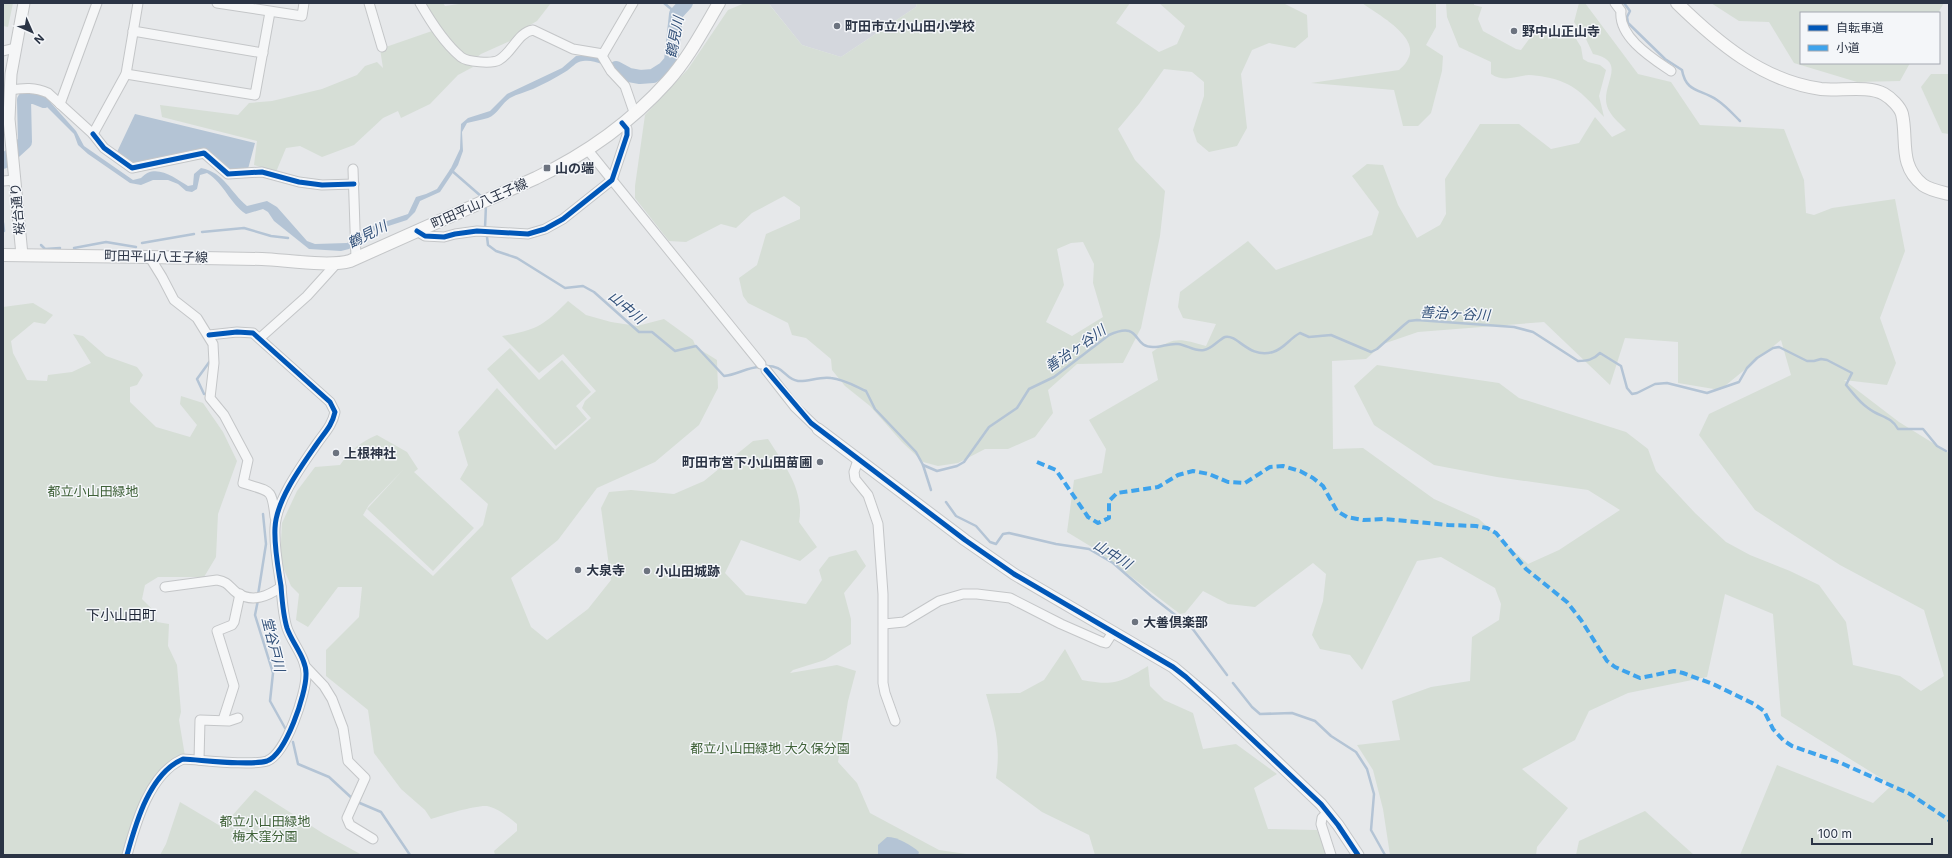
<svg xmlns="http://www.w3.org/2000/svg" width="1952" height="858" font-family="Inter,'Noto Sans JP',sans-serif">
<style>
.built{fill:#d4d7dd}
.green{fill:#d6ded6;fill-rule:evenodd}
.water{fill:#b4c4d5}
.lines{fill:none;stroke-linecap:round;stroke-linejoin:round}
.stream{stroke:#b4c4d5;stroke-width:2.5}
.river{stroke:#b4c4d5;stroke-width:14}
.minor-casing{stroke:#c4c6c8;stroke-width:11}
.tertiary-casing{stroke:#c4c6c8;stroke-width:13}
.secondary-casing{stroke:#c4c6c8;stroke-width:14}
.minor{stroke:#f5f6f7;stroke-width:9}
.tertiary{stroke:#f5f6f7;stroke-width:11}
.secondary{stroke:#f8f8f8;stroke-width:12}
.quiet{stroke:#3ea3ec;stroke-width:4;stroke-dasharray:8 4;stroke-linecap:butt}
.cycleway-casing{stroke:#f4f6f9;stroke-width:8}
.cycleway{stroke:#0057b8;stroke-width:5}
.poi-dot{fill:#6c737f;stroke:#f4f6f9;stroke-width:1.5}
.labels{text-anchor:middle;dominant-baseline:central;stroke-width:3;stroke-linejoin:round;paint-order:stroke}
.poi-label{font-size:13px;font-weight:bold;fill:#2b3445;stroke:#f4f6f9;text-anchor:start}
.street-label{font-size:13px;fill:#2b3445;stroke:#f4f6f9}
.park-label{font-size:13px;fill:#3f6138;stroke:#f4f6f9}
.water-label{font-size:14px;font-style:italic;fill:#34527a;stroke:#f4f6f9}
.neighbourhood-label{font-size:14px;fill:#1d2536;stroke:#f4f6f9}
</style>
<rect width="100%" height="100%" fill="#e6e8ea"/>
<polygon class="built" points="763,3 917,3 916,7 841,57 802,45 770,5"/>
<g class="green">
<polygon points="3,3 13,3 8,27 3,26"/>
<polygon points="424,3 443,3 445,6 466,3 551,3 537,21 523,29 510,41 481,54 468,64 473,67 458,75 430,104 401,118 398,111 383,118 354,145 322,157 300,146 286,148 276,172 254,165 257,141 162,117 160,105 238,115 249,103 272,101 322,89 357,75 365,66 377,62 383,68 380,49 432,31 435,34"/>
<path d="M 745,3 L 768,3 L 802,45 L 841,57 L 916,7 L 917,3 L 1130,3 L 1116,23 L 1159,52 L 1177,44 L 1185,26 L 1159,3 L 1283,3 L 1307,15 L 1308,37 L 1295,48 L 1269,43 L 1252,50 L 1241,74 L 1247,128 L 1237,146 L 1209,152 L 1197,142 L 1193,130 L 1204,96 L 1204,82 L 1192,72 L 1164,69 L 1139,104 L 1118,129 L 1135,160 L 1165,191 L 1160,236 L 1141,328 L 1123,363 L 1077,364 L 1048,390 L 1053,413 L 1035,437 L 1008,449 L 985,449 L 958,463 L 938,466 L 923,462 L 902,442 L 870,406 L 845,386 L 832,370 L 831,359 L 806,338 L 792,335 L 788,323 L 748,303 L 743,296 L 739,278 L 757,265 L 766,234 L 800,219 L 800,207 L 784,196 L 752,213 L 736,228 L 721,224 L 686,242 L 669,241 L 635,198 L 635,186 L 645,115 L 688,69 L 728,10 ZM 1083,242 L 1094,264 L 1093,283 L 1103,317 L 1072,336 L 1046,322 L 1064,285 L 1057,249 L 1071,243 Z"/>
<path d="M 1362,3 L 1436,3 L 1436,27 L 1426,45 L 1443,56 L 1442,71 L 1431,113 L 1418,126 L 1403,126 L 1394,90 L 1311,83 L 1399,70 C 1401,68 1405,65 1407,61 C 1423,38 1377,14 1362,3 Z"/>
<path d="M 1446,3 L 1474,3 L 1474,5 L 1482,7 L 1478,19 L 1483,31 L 1516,49 L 1521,50 L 1537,28 L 1570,29 L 1581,47 L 1583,59 L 1588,62 L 1600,65 L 1606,70 L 1599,96 L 1604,117 C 1585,96 1574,82 1545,77 C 1540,76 1534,75 1529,75 C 1515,76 1505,83 1491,74 L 1491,62 L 1459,47 L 1447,17 Z"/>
<path d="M 1579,3 L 1585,3 L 1638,74 L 1671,82 L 1700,125 L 1784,129 L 1804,180 L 1806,213 L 1814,215 L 1832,208 L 1895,199 L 1905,251 L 1880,318 L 1896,363 L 1887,385 L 1844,380 L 1899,422 L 1949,453 L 1949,855 L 1740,855 L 1777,765 L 1873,803 L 1892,785 L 1781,716 L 1773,614 L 1725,594 L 1707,677 L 1628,693 L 1589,711 L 1575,740 L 1522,769 L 1568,808 L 1537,847 L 1536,855 L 1390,855 L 1383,809 L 1373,770 L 1357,745 L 1400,740 L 1392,701 L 1431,687 L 1470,681 L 1472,637 L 1499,620 L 1501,604 L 1495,588 L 1441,557 L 1417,561 L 1362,670 L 1350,655 L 1320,649 L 1312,635 L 1323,601 L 1326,574 L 1313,563 L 1255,607 L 1228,604 L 1203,591 L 1185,613 L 1180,614 L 1095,549 L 1067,532 L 1074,480 L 1102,473 L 1106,449 L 1089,420 L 1158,380 L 1152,352 C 1175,336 1180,339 1206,346 L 1216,324 L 1183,318 L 1178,307 L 1180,292 L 1248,241 L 1276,270 L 1372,235 L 1379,212 L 1352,176 L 1367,164 L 1383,165 L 1398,205 L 1417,238 L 1440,225 L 1446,214 L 1445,179 L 1480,124 L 1519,124 L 1551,149 L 1579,143 L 1595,117 L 1612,137 L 1626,130 C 1618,121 1606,113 1606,99 C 1606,79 1625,61 1593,54 L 1585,37 L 1574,22 ZM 1544,322 L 1610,385 L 1625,338 L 1678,342 L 1678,383 L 1720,390 L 1781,340 L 1791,375 L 1709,414 L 1699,435 L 1755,510 L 1840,565 L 1924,610 L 1944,676 L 1921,691 L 1900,676 L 1853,665 L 1846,622 L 1819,585 L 1790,571 L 1750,555 L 1726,542 L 1695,513 L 1656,471 L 1648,449 L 1626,432 L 1519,398 L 1499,383 L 1377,365 L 1354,386 L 1374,425 L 1434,465 L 1497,477 L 1588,490 L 1620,510 L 1559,550 L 1528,564 L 1479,519 L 1434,499 L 1363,448 L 1333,449 L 1332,361 L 1366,359 L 1383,344 L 1418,332 Z"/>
<polygon points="1711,3 1944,3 1938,13 1801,13 1801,63 1910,63 1900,81 1857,82 1794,63 1769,22 1739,21"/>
<polygon points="1931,74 1949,74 1949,134 1942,133 1921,87"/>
<path d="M 568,301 L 586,315 L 611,322 L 637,326 L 664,319 L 693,340 L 696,347 L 717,360 L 718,388 L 699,425 L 655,462 L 597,488 L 558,540 L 511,578 L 531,627 L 547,640 L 588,609 L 611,580 L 601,508 L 609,492 L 631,490 L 674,494 L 704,481 L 753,441 L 768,439 C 784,464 805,491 799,522 L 817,547 L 800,561 L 741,540 L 725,573 L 746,595 L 806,604 L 822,580 L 819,570 L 829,557 L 856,550 L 866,566 L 844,593 L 851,619 L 851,644 L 825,660 L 793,670 L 790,673 L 837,665 L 856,671 L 848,701 L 838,762 L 857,783 L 870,813 L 939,850 L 973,855 L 495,855 L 494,851 L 517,831 L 517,824 C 509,817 497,808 487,806 C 476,805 443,815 431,819 L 425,810 L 401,789 L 374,753 L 368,710 L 326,676 L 326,650 L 359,617 L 362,587 L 338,587 L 308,627 L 296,620 L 299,594 L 291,586 L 280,560 L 282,523 L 297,491 L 315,467 L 340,465 C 350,451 360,442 377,435 L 407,452 L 418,469 L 414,472 L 474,528 L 433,571 L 367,509 L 403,470 L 369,505 L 363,515 L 433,576 L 483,525 L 488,504 L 460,479 L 468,465 L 458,432 L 497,388 L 555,450 L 591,418 L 582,408 L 585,401 L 596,391 L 563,354 L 539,373 L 502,336 C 537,330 543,326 568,301 Z"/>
<polygon points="33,303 53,315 45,324 34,322 11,341 13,353 27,380 47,381 48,375 72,372 91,363 73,334 83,336 106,356 137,367 143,375 137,385 130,387 130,402 156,427 190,437 197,425 180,404 181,396 203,403 223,432 237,461 218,514 216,557 204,577 158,577 145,585 142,599 153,610 157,622 169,624 168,646 177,665 181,712 179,720 185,756 158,773 124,855 3,855 3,307"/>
<polygon points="510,348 539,380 562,360 591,392 576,406 587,419 556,446 487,369"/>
<path d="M 1065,649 L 1082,680 C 1114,686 1120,683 1148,666 L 1150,686 L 1164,700 L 1193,713 L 1203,749 L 1236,744 L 1277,774 L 1254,788 L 1268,829 L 1317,830 L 1325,847 L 1325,855 L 1095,855 L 1089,835 L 1042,812 L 996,778 C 1001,744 995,726 986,694 L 1020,693 L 1044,680 Z"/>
<polygon points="255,790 324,834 362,855 160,855 166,844 180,802 222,827"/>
<polygon points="1645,811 1694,855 1576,855 1579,841"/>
</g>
<g class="water">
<path d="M 683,3 L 691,3 C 660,24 682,64 660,78 C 636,94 608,57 583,61 C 575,62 572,68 565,72 C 555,78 544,84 533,89 C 526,92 517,94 510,98 C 502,103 497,115 488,118 C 482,120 474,121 467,123 L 462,132 L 463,151 L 458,165 L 440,192 L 420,201 L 415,212 L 407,220 L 373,231 L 349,249 L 341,251 L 309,249 L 274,221 L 268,212 L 263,209 L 246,214 C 230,204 224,183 207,173 L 200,175 L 197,189 L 192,192 L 186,191 L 178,184 L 168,180 L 153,180 L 141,185 L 130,183 L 88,154 L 78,145 L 74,134 L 42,102 L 26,100 L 26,94 L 35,93 L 41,95 L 51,103 L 76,131 L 84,146 L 133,180 L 141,178 C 155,162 175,178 188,186 L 193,185 L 194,174 L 201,168 C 225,173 230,192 247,206 L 267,201 L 277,207 L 307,241 L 315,244 L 347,243 L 375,225 L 408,214 L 416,197 L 426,194 L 437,189 L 451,168 L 460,149 L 461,124 L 468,118 L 490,111 L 507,94 L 562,68 L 576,56 C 587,55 598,56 609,61 C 622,68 640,87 656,75 C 680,57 659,20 683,3 Z"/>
<polygon points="135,114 255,143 248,169 231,170 205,148 134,164 117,152"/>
<path d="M 887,837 C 898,837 911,845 919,852 L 918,855 L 878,855 L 878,845 Z"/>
</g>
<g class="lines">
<g class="stream">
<polyline points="664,3 676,13"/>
<path d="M 1624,3 L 1630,11 L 1627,17 L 1628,23 L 1665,59 L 1682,70 C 1686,93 1701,89 1717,100 C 1726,106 1733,114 1740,121"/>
<polyline points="451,170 482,197"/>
<polyline points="3,223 4,231"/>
<polyline points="485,228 486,205"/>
<polyline points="202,232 244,228 271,236 288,238"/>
<path d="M 487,237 L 488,245 L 496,251 L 517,258 L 565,288 L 583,286 L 594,292 L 639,332 L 652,332 L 675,351 L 696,346 L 724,376 C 737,375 747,367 760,367"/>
<polyline points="142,243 194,234"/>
<polyline points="41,245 45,249 60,248"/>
<polyline points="74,248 106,242 136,247"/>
<path d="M 765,366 C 785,365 784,379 798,381 C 808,382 820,376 831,378 C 843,379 855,386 866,391 L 875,409 L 916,452 L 923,465 L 931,490"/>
<polyline points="204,394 197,379 210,361"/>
<path d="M 923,465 L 937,471 L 957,466 L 964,462 L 989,427 L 1017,408 L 1029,389 L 1054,377 L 1109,335 C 1143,320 1131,348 1154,347 C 1162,347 1169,343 1178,344 C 1187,345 1195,352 1204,350 C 1212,349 1218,340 1225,337 C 1238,334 1248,359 1273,352 C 1284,349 1290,338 1300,333 L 1309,337 L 1331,335 L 1371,352 L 1377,349 L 1404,325 L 1409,321 L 1417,320 L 1514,327 L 1533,332 L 1578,361 C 1587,361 1593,360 1600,353 L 1621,366 L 1627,388 L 1632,394 L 1637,393 L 1655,384 L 1667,383 L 1707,393 L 1739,382 L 1747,368 L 1757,358 L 1773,348 L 1779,347 L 1807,361 L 1814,361 L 1821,359 L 1827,360 L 1852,373 L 1846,385 C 1853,393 1859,402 1868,408 C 1879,417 1891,416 1898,429 L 1923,429 L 1937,446 L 1946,451"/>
<polyline points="946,502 956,516 976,526 990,542 996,544 1003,534 1009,533 1056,544 1089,549 1113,563 1151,596 1192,628 1227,675"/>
<polyline points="258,595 266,544 263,514"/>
<polyline points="258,600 255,615 273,673 270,701 285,728"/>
<polyline points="1233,683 1252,707 1260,714 1292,713 1315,721 1331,736 1356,752 1367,769 1374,794 1371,830 1385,855"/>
<polyline points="293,742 298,764 329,777 355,801 381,812 410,855"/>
</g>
<g class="river">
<polyline points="616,68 629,75 640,77 653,76 664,69 671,61 676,14 686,3"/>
<polyline points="3,162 25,142 24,100 26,97 34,97 44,101"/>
</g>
<defs>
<g id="minor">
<polyline points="217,3 302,16 304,3"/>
<polyline points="369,3 382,47"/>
<path d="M 420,3 C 431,22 444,43 461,57 C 467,62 492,64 499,60 C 512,53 518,32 533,30 L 573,49 L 603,54"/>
<polyline points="633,3 602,56 611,71 625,86 634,112"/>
<path d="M 1615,3 L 1621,11 C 1618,37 1652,58 1671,71"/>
<polyline points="133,31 263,53"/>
<polyline points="3,51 15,48"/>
<polyline points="126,74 255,95 270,12"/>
<path d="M 10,90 C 24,88 35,87 48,93 L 93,134 L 126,74 L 138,3"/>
<polyline points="60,104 97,3"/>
<polyline points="93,134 104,148 132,168 204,153 228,174 262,172 299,182 322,185 354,184"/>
<polyline points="587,149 761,364"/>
<polyline points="353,169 356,258"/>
<polyline points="3,181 15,180"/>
<polyline points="417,231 425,236 444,237 455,234 477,231 528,234 545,229 563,219 612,180 627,135 627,129 622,123"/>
<path d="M 149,256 L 162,277 L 174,300 L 197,318 L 213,344 L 214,363 L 210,398 L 224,415 L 248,460 L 243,483 C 270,492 272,487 275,517"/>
<polyline points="260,338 307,296 336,264"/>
<polyline points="766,370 795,407 818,429"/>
<polyline points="858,460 854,472 855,479 868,495 878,524 883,594 883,683 885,693 895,721"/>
<path d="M 165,587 L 217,580 C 229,582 229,587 237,593 C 253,603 268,596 281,587"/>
<polyline points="884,624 904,622 939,601 963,594 977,594 1010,598 1061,624 1102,642 1106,643 1113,632"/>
<polyline points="305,666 324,686 332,699 343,728 348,761 365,778 347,818 350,825 373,839"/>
<polyline points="223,720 234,686 217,631 232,625 234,622 240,594"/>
<polyline points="199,760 200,720 229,721 238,718"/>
<polyline points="1328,812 1322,818 1321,824 1331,855"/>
<path d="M 127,855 C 136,822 150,773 183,759 C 203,760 250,766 267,761 C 286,754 306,694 306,675 C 307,659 292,643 287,628 C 283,615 282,599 281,586 C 278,567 274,547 275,528 C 276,501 300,468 316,445 C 324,433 332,426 335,412 L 330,402 L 253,333 L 237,332 L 209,335"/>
</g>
<g id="tertiary">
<polyline points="22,255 9,119 11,74 24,3"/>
<polyline points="818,429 965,540 1014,574 1173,667 1212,700 1321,804 1338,825 1358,855"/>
</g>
<g id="secondary">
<path d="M 1677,3 C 1718,43 1763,81 1821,89 C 1839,91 1869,85 1884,94 C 1891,98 1900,107 1902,114 C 1908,140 1898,165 1923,185 C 1930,190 1941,192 1949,194"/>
<path d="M 3,255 C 89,256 176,257 262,259 C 286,260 329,267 350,261 L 536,178 C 584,155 631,122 667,82 C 688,59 703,30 719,3"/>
</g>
</defs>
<use href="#minor" class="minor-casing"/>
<use href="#tertiary" class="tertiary-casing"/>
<use href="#secondary" class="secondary-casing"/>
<use href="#minor" class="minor"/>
<use href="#tertiary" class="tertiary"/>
<use href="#secondary" class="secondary"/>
<polyline class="quiet" points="1037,462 1056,470 1088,517 1098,523 1109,518 1109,501 1117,493 1158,487 1178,475 1193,471 1209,474 1228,482 1245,483 1270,467 1283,466 1300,471 1313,478 1323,486 1337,511 1347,517 1363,520 1385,519 1448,525 1476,526 1487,528 1496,533 1526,569 1567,602 1581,620 1607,661 1615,667 1640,678 1674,671 1683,673 1713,684 1754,704 1764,711 1773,729 1783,740 1792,746 1841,763 1910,794 1949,820"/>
<defs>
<g id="cycleway">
<polyline points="93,134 104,148 132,168 204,153 228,174 262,172 299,182 322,185 354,184"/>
<polyline points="417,231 425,236 444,237 455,234 477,231 528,234 545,229 563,219 612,180 627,135 627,129 622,123"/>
<polyline points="766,370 811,423 965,540 1014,574 1173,667 1186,677 1321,804 1338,825 1358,855"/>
<path d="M 127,855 C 136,822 150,773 183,759 C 203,760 250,766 267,761 C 286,754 306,694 306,675 C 307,659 292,643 287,628 C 283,615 282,599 281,586 C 278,567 274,547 275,528 C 276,501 300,468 316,445 C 324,433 332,426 335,412 L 330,402 L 253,333 L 237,332 L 209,335"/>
</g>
</defs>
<use href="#cycleway" class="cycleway-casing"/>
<use href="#cycleway" class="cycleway"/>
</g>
<g class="poi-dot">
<circle cx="837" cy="26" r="4"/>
<circle cx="1514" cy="31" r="4"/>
<rect x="543" y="164" width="8" height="8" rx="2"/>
<circle cx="336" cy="453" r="4"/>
<circle cx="820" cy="462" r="4"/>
<circle cx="578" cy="570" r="4"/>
<circle cx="647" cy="571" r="4"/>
<circle cx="1135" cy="622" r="4"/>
</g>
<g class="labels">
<g class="poi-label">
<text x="845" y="26">町田市立小山田小学校</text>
<text x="1522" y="31">野中山正山寺</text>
<text x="555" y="168">山の端</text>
<text x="344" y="453">上根神社</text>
<text x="812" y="462" text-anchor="end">町田市営下小山田苗圃</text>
<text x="586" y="570">大泉寺</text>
<text x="655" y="571">小山田城跡</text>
<text x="1143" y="622">大善倶楽部</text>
</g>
<g class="street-label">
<text transform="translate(479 203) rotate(-24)">町田平山八王子線</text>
<text transform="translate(17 209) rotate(-95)">桜台通り</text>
<text transform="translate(156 256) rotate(1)">町田平山八王子線</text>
</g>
<g class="park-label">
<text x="93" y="491">都立小山田緑地</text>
<text x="770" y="748">都立小山田緑地 大久保分園</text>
<text x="265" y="821">都立小山田緑地<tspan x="265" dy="15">梅木窪分園</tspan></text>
</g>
<g class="water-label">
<text transform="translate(674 37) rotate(-79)">鶴見川</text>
<text transform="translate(367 234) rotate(-27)">鶴見川</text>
<text transform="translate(627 307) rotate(40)">山中川</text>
<text transform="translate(1455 313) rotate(3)">善治ヶ谷川</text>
<text transform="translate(1075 348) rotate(-35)">善治ヶ谷川</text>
<text transform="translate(1113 554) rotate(32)">山中川</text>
<text transform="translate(274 644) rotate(76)">堂谷戸川</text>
</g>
<g class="neighbourhood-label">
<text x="121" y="614">下小山田町</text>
</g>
</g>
<rect width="1952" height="858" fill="none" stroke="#2b3445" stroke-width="8"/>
<rect x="1800" y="12" width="140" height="52" fill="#f4f6f9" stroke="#a4a8b1"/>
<rect x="1808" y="25" width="20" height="6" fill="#0057b8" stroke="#a4a8b1"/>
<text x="1836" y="32" font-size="12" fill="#2b3445">自転車道</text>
<rect x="1808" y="45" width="20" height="6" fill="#3ea3ec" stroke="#a4a8b1"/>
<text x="1836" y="52" font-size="12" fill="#2b3445">小道</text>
<g transform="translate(32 32) rotate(135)" stroke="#f4f6f9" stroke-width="3" paint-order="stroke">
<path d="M0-3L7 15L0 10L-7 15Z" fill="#2b3445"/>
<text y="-6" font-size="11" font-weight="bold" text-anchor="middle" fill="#2b3445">N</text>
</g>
<path d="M1812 838v6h120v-6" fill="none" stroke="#2b3445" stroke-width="2"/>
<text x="1818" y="838" font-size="12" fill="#2b3445" stroke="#f4f6f9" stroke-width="3" paint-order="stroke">100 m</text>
</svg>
